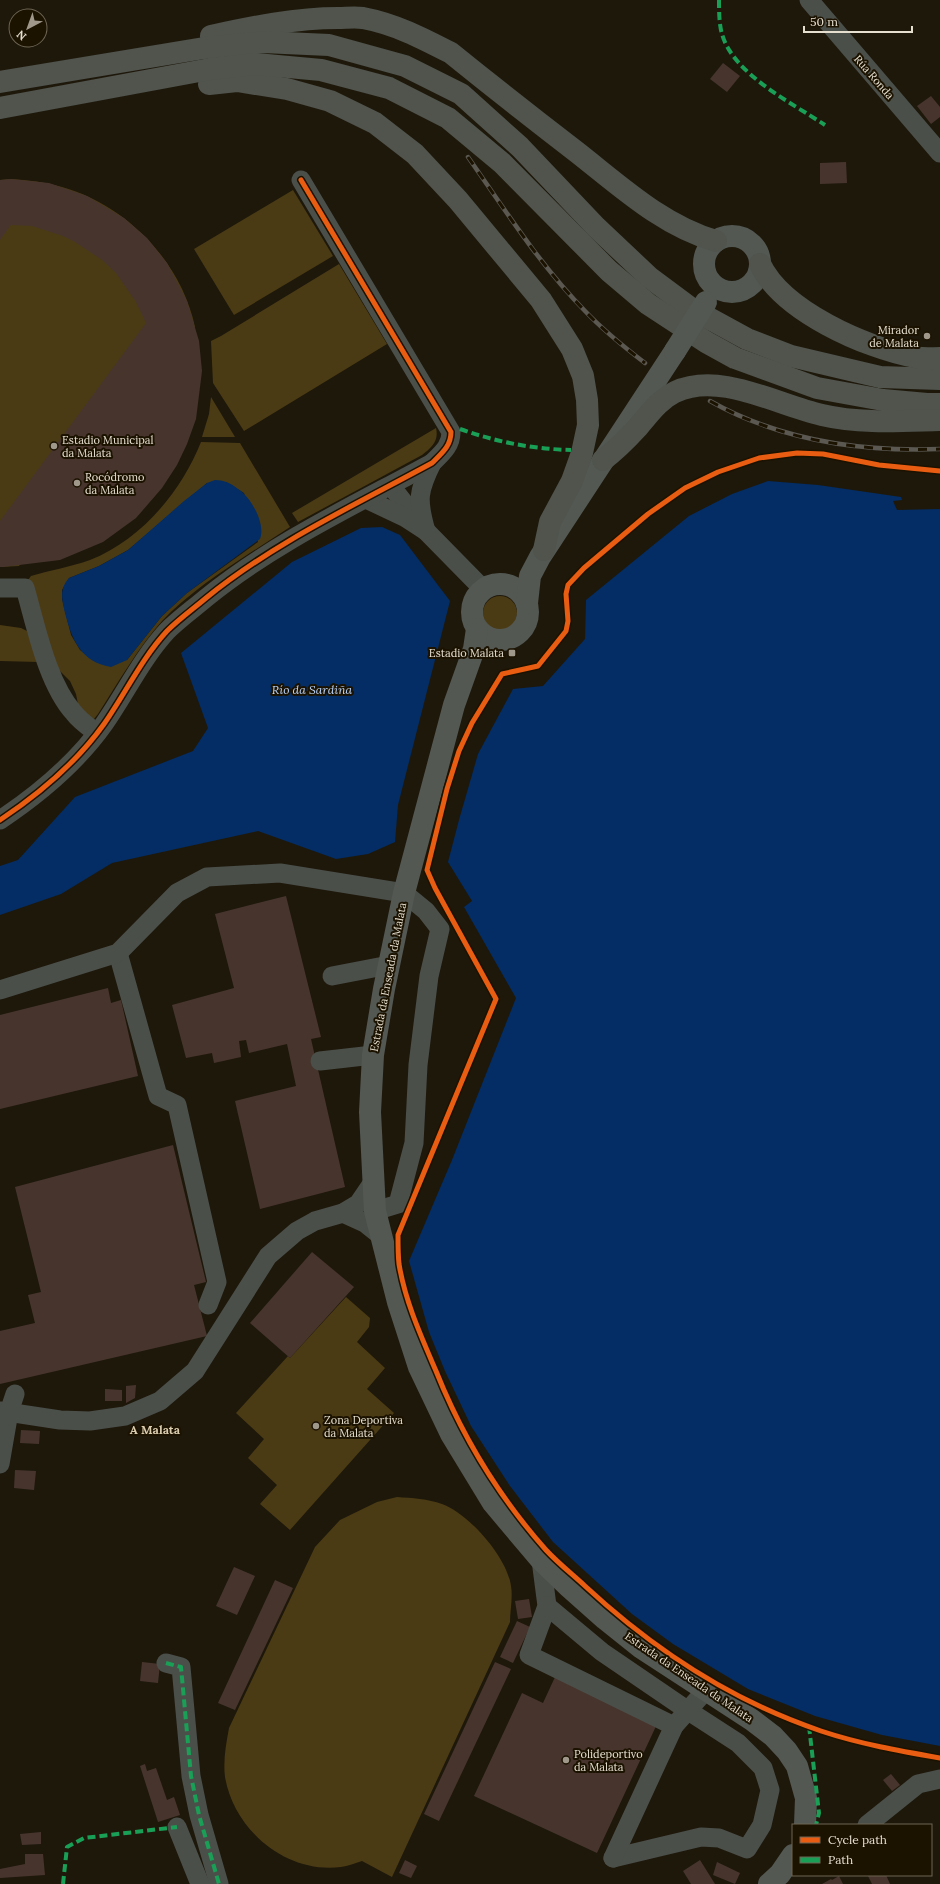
<svg xmlns="http://www.w3.org/2000/svg" width="940" height="1884" font-family="Lora,serif">
<style>
.green{fill:#4b3b14;fill-rule:evenodd}
.water{fill:#032d64}
.building{fill:#47352d}
.lines{fill:none;stroke-linecap:round;stroke-linejoin:round}
.minor{stroke:#4b4f4a;stroke-width:19}
.major{stroke:#535853;stroke-width:22}
.highway{stroke:#50544d;stroke-width:22}
.rail-casing{stroke:#5a5851;stroke-width:4.5}
.rail{stroke:#1c1200;stroke-width:3;stroke-dasharray:9;stroke-linecap:butt}
.major-bridge{stroke:#535853;stroke-width:22}
.quiet{stroke:#1a9f57;stroke-width:4;stroke-dasharray:8 4;stroke-linecap:butt}
.cycleway-casing{stroke:#1c1200;stroke-width:8}
.cycleway{stroke:#e95d12;stroke-width:5}
.poi-dot{fill:#a0998b;stroke:#1c1200;stroke-width:1.5}
.labels{text-anchor:middle;dominant-baseline:central;stroke-width:4;stroke-linejoin:round;paint-order:stroke}
.street-label{font-size:11px;fill:#e6dfd0;stroke:#1c1200}
.poi-label{font-size:11px;fill:#e6dfd0;stroke:#1c1200;text-anchor:start}
.water-label{font-size:12px;font-style:italic;fill:#bbd4fa;stroke:#1c1200}
.neighbourhood-label{font-size:12px;font-weight:bold;fill:#dbcdaf;stroke:#1c1200}
</style>
<rect width="100%" height="100%" fill="#1e180b"/>
<g class="green">
<path d="M 11,179 C 28,180 45,182 62,187 C 126,205 181,261 195,327 L 19,566 L 0,567 L 0,180 Z"/>
<polygon points="293,190 333,256 234,315 194,249"/>
<polygon points="339,264 387,344 244,431 213,383 211,341 221,336"/>
<polygon points="211,397 235,437 202,437 209,414"/>
<path d="M 436,428 C 439,441 432,447 422,455 L 298,522 L 292,513 Z"/>
<path d="M 201,442 L 240,443 L 290,527 C 248,555 196,585 162,621 C 137,649 118,683 98,714 L 94,719 L 89,717 L 78,704 L 76,694 L 70,681 L 57,668 L 28,580 L 31,576 C 50,570 71,567 90,560 C 141,540 181,492 201,442 ZM 226,482 L 244,493 L 258,542 L 187,593 L 162,616 L 127,660 L 98,663 L 80,650 L 71,635 L 62,599 L 62,590 L 69,578 L 99,566 L 128,550 L 207,483 Z"/>
<circle cx="500" cy="613" r="17"/>
<polygon points="0,625 21,628 27,631 39,662 0,661"/>
<polygon points="346,1297 370,1318 369,1327 357,1342 385,1368 367,1389 394,1413 290,1530 260,1504 277,1485 248,1458 264,1439 236,1413 288,1356 290,1358"/>
<path d="M 397,1497 C 412,1498 428,1499 442,1504 C 469,1514 507,1557 511,1586 C 513,1597 510,1611 510,1622 L 392,1877 L 362,1861 C 355,1863 348,1866 341,1867 C 286,1874 234,1830 225,1777 C 223,1761 226,1744 229,1728 L 315,1547 L 340,1520 L 377,1502 Z"/>
</g>
<g class="water">
<path d="M 215,480 C 223,480 231,483 238,489 C 251,497 266,524 260,539 L 187,593 L 162,616 L 127,660 L 111,667 C 81,662 72,640 65,613 C 62,600 59,589 69,578 L 99,566 L 128,550 L 184,501 L 207,483 Z"/>
<polygon points="768,481 818,485 901,497 902,500 893,501 897,510 940,509 940,1746 882,1735 815,1716 748,1689 673,1644 632,1614 553,1542 510,1486 471,1426 445,1371 429,1332 409,1261 452,1160 516,998 464,907 472,901 448,862 459,820 478,754 513,689 543,686 585,639 586,600 689,516 732,494"/>
<polygon points="382,527 400,535 450,601 398,805 395,842 368,854 336,859 258,831 112,863 61,894 0,915 0,866 18,860 75,797 193,751 208,728 181,653 292,562 361,528"/>
</g>
<g class="building">
<polygon points="723,63 740,76 727,92 710,79"/>
<polygon points="931,96 940,107 940,117 931,124 917,106"/>
<polygon points="846,162 847,183 820,184 820,163"/>
<polygon points="11,179 49,183 87,196 124,218 147,238 167,263 187,301 199,341 202,371 196,419 187,444 177,465 162,488 136,518 103,542 60,560 3,567 0,567 0,521 146,323 136,302 116,273 102,260 75,242 63,236 32,226 11,225 0,240 0,180"/>
<polygon points="286,896 321,1037 311,1039 345,1187 260,1209 235,1101 296,1086 287,1044 249,1053 246,1040 239,1041 241,1057 214,1063 212,1053 186,1058 172,1005 234,988 215,914"/>
<polygon points="108,988 111,1003 121,1000 138,1076 0,1109 0,1015"/>
<polygon points="173,1145 206,1282 194,1285 207,1336 0,1384 0,1331 35,1323 28,1295 41,1292 15,1187"/>
<polygon points="312,1252 354,1287 290,1358 250,1323"/>
<polygon points="136,1385 135,1398 126,1403 126,1386"/>
<polygon points="105,1389 122,1390 122,1401 105,1401"/>
<polygon points="21,1430 40,1431 39,1444 20,1443"/>
<polygon points="15,1470 36,1471 34,1490 14,1488"/>
<polygon points="234,1567 255,1576 237,1615 216,1606"/>
<polygon points="275,1580 293,1588 235,1710 218,1703"/>
<polygon points="529,1599 532,1617 518,1619 515,1601"/>
<polygon points="517,1621 530,1627 513,1663 500,1657"/>
<polygon points="142,1662 160,1664 158,1683 140,1681"/>
<polygon points="495,1662 511,1669 439,1821 424,1814"/>
<polygon points="555,1677 657,1724 597,1853 474,1796 522,1693 543,1703"/>
<polygon points="145,1764 147,1771 156,1768 167,1800 174,1797 180,1815 158,1822 140,1766"/>
<polygon points="891,1774 900,1785 892,1791 883,1780"/>
<polygon points="41,1832 41,1844 22,1845 20,1834"/>
<polygon points="25,1854 43,1854 45,1875 0,1878 0,1869 25,1864"/>
<polygon points="405,1860 417,1866 411,1878 399,1873"/>
<polygon points="700,1860 715,1884 691,1884 683,1871"/>
<polygon points="717,1862 740,1873 735,1884 713,1875"/>
<polygon points="871,1875 886,1875 890,1884 872,1884 868,1876"/>
<polygon points="839,1876 843,1884 822,1884 831,1879 832,1880"/>
</g>
<g class="lines">
<g class="minor">
<polyline points="809,0 940,153"/>
<polyline points="391,486 426,531 483,589"/>
<path d="M 366,499 L 406,518 L 426,531 C 417,500 418,491 432,463"/>
<path d="M 0,588 L 25,588 C 36,626 47,683 74,713 C 80,721 89,727 97,733"/>
<path d="M 0,820 C 39,794 77,762 104,724 C 125,694 142,658 167,631 C 179,619 193,609 206,598 C 275,542 355,505 432,463 C 442,453 451,446 451,432 L 301,180"/>
<polyline points="118,953 158,1096 177,1105 217,1282 208,1305"/>
<polyline points="332,976 389,965"/>
<polyline points="0,990 118,953 177,893 207,877 280,873 404,893 426,911 440,929 429,976 418,1065 414,1143 398,1204 375,1211"/>
<polyline points="320,1061 373,1055"/>
<polyline points="343,1213 365,1223 380,1235"/>
<polyline points="0,1411 60,1420 90,1421 125,1416 160,1401 195,1371 268,1256 297,1231 315,1221 343,1213 358,1204 373,1182"/>
<polyline points="0,1464 9,1412 15,1394"/>
<polyline points="541,1560 547,1606 529,1655 674,1726"/>
<polyline points="547,1606 602,1652 687,1710 738,1743 763,1768 770,1790 762,1825 747,1849 719,1838 701,1837 613,1858"/>
<polyline points="166,1663 181,1667 191,1776 199,1815 219,1884"/>
<polyline points="867,1825 918,1784 940,1779"/>
<polyline points="177,1827 200,1884"/>
<polyline points="613,1858 674,1726 706,1690"/>
</g>
<g class="major">
<circle cx="732" cy="264" r="28"/>
<circle cx="500" cy="612" r="28"/>
<polyline points="527,603 530,576 540,557 675,351"/>
<polyline points="477,629 474,649 454,705 404,893 384,989 373,1055 370,1112 375,1211 398,1302 419,1367 451,1434 493,1503 541,1560 569,1587 605,1619 640,1647 752,1720 773,1736 787,1751 797,1766 806,1798 805,1825"/>
<polyline points="769,1884 780,1874 793,1855"/>
</g>
<g class="highway">
<path d="M 211,36 C 252,27 296,18 338,18 C 346,18 355,17 363,18 C 395,24 422,38 451,53 C 493,87 535,120 578,153 C 620,186 663,226 716,241"/>
<polyline points="0,82 204,48 263,42 329,45 405,66 461,94 520,147 596,227 649,277 692,309 747,339 791,356 880,377 940,379"/>
<polyline points="209,84 237,81 287,89 330,101 375,123 415,154 458,200 541,300 572,349 583,376 587,400 588,425 582,453 572,481 550,522 544,550"/>
<polyline points="0,108 210,69 256,64 321,70 389,88 448,118 502,163 609,271 648,304 706,342 735,358 817,388 883,400 927,404 940,404"/>
<path d="M 760,264 C 782,311 866,348 915,357 C 923,359 932,358 940,358"/>
<path d="M 603,460 C 616,450 627,439 638,427 C 650,413 659,400 675,392 C 720,371 777,405 822,415 C 860,424 901,421 940,420"/>
</g>
<defs>
<g id="rail">
<path d="M 468,157 C 505,210 540,265 585,311 C 603,330 624,347 645,363"/>
<path d="M 710,401 C 781,441 860,452 940,449"/>
</g>
</defs>
<use href="#rail" class="rail-casing"/>
<use href="#rail" class="rail"/>
<polyline class="major-bridge" points="675,351 706,302"/>
<g class="quiet">
<path d="M 719,0 C 719,10 719,24 722,34 C 733,74 792,103 825,125"/>
<path d="M 460,429 C 497,442 532,449 571,450"/>
<polyline points="166,1663 181,1667 191,1776 199,1815 219,1884"/>
<polyline points="809,1726 819,1813 816,1825"/>
<polyline points="63,1884 67,1847 84,1838 177,1827"/>
</g>
<defs>
<g id="cycleway">
<path d="M 940,471 L 879,465 L 823,454 L 797,453 L 759,458 L 718,472 L 685,488 L 648,514 L 584,568 L 568,585 L 566,594 L 568,621 L 566,631 L 538,666 L 502,674 L 472,723 L 459,751 L 447,789 L 427,870 L 435,888 L 496,999 L 398,1235 C 398,1245 398,1255 399,1264 C 405,1301 421,1336 436,1371 C 462,1436 499,1497 546,1550 C 558,1563 572,1574 585,1586 C 653,1649 732,1701 821,1731 C 860,1744 900,1751 940,1758"/>
<path d="M 0,820 C 39,794 77,762 104,724 C 125,694 142,658 167,631 C 179,619 193,609 206,598 C 275,542 355,505 432,463 C 442,453 451,446 451,432 L 301,180"/>
</g>
</defs>
<use href="#cycleway" class="cycleway-casing"/>
<use href="#cycleway" class="cycleway"/>
</g>
<g class="poi-dot">
<circle cx="927" cy="336" r="4"/>
<circle cx="54" cy="446" r="4"/>
<circle cx="77" cy="483" r="4"/>
<rect x="508" y="649" width="8" height="8" rx="2"/>
<circle cx="316" cy="1426" r="4"/>
<circle cx="566" cy="1760" r="4"/>
</g>
<g class="labels">
<g class="street-label">
<text transform="translate(874 77) rotate(49)">Rúa Ronda</text>
<text transform="translate(388 977) rotate(-79)">Estrada da Enseada da Malata</text>
<text transform="translate(689 1677) rotate(34)">Estrada da Enseada da Malata</text>
</g>
<g class="poi-label">
<text x="919" y="330" text-anchor="end">Mirador<tspan x="919" dy="13">de Malata</tspan></text>
<text x="62" y="440">Estadio Municipal<tspan x="62" dy="13">da Malata</tspan></text>
<text x="85" y="477">Rocódromo<tspan x="85" dy="13">da Malata</tspan></text>
<text x="504" y="653" text-anchor="end">Estadio Malata</text>
<text x="324" y="1420">Zona Deportiva<tspan x="324" dy="13">da Malata</tspan></text>
<text x="574" y="1754">Polideportivo<tspan x="574" dy="13">da Malata</tspan></text>
</g>
<g class="water-label">
<text x="312" y="689">Río da Sardiña</text>
</g>
<g class="neighbourhood-label">
<text x="155" y="1429">A Malata</text>
</g>
</g>
<rect x="792" y="1824" width="140" height="52" fill="#1c1200" stroke="#6d6453"/>
<rect x="800" y="1837" width="20" height="6" fill="#e95d12" stroke="#6d6453"/>
<text x="828" y="1844" font-size="12" fill="#e6dfd0">Cycle path</text>
<rect x="800" y="1857" width="20" height="6" fill="#1a9f57" stroke="#6d6453"/>
<text x="828" y="1864" font-size="12" fill="#e6dfd0">Path</text>
<g transform="translate(28 28) rotate(221)"><circle r="19" fill="#1c1200" stroke="#6d6453"/>
<path d="M0-3L7 15L0 10L-7 15Z" fill="#a0998b"/>
<text y="-6" font-size="11" font-weight="bold" text-anchor="middle" fill="#e6dfd0">N</text>
</g>
<path d="M804 26v6h108v-6" fill="none" stroke="#e6dfd0" stroke-width="2"/>
<text x="810" y="26" font-size="12" fill="#e6dfd0" stroke="#1c1200" stroke-width="3" paint-order="stroke">50 m</text>
</svg>
